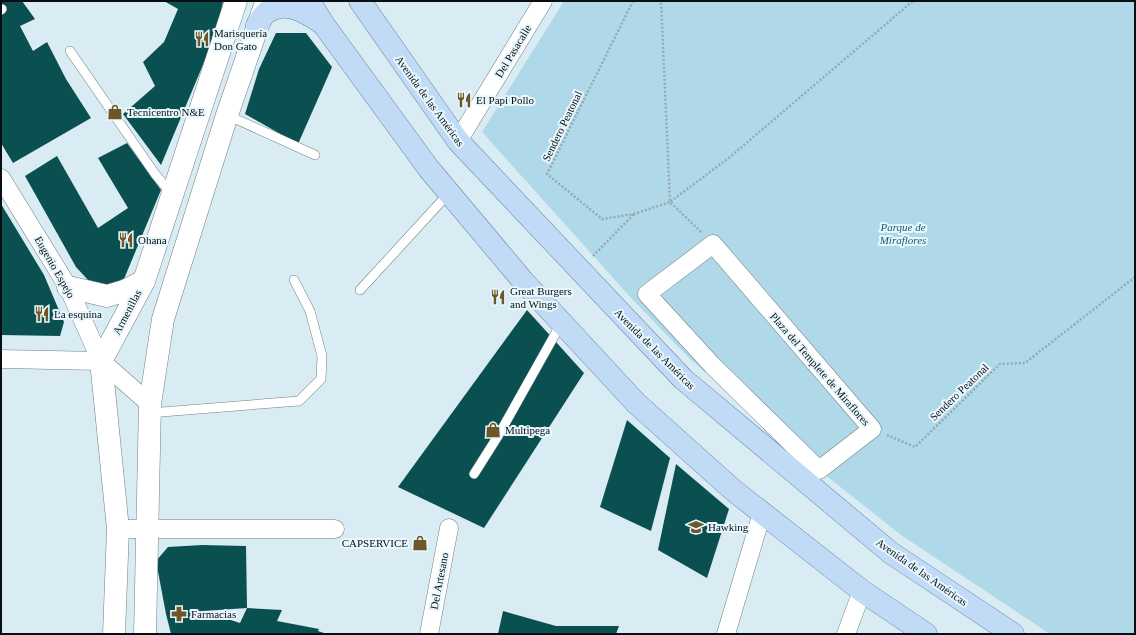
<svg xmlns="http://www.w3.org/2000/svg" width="1136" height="635" font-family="Georgia,serif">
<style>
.green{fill:#afd9e9}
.building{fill:#0a5050}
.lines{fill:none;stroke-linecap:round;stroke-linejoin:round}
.lane-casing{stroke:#6f8086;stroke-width:10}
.street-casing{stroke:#6f8086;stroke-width:19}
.secondary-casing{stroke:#6f8086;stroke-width:23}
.primary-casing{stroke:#6684a2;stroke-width:23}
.path{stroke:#99a8ae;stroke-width:2.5;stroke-dasharray:2 2;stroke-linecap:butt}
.lane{stroke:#fff;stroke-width:9}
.street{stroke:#fff;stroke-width:18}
.secondary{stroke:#fff;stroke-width:22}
.primary{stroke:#c1dbf6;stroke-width:22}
.labels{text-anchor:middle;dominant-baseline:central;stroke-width:4;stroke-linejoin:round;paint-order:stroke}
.poi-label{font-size:11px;fill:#080e11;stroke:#e9f8fe;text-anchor:start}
.street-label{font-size:11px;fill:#080e11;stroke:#e9f8fe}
.park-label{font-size:11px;font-style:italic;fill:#0f596e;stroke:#e9f8fe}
</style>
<rect width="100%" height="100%" fill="#d9ecf3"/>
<polygon class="green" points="564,1 1135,1 1135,634 1050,634 901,535 819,470 689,358 633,300 482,132"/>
<g class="building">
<polygon points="1,1 22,1 35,19 20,26 33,51 47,42 66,79 91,118 13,163 1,143"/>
<polygon points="164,1 223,1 218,29 161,165 123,114 155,86 143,62 164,42 178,9"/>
<polygon points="276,33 306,33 332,67 298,144 245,114 259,69"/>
<polygon points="127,143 161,190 124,279 108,285 88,280 76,267 25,176 57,156 98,228 128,208 98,158"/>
<polygon points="1,204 44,275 64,322 60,336 1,335"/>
<polygon points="527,310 584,373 484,528 398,487"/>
<polygon points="627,420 670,458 651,531 600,507"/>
<polygon points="676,464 729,509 707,578 658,550"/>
<polygon points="202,545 246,546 247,608 203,611 240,623 247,608 282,610 277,621 319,629 318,631 327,634 171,634 166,614 156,561 168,547"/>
<polygon points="503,611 556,626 619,626 616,634 498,634"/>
</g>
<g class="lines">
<defs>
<g id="lane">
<polyline points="1,10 2,9"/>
<polyline points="70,51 155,174 171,193"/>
<polyline points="227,115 315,155"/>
<polyline points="360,290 449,193"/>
<polyline points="149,413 299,401 321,379 322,356 310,311 294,280"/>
<polyline points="474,474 498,436 562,322"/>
</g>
<g id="street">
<polyline points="458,141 543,1"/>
<polyline points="1,178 68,287 101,361 150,404"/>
<polygon points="713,244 872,429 819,470 712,365 647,294"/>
<polyline points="1,359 101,361"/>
<polyline points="118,529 335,529"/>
<polyline points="429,634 449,528"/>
<polyline points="726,634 762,513"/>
<polyline points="846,634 862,591"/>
</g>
<g id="secondary">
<polyline points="68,287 107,296 124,291 144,281"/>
<polyline points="114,634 118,529 101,361 144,281 236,1"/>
<polyline points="145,634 150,404 163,319 227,115 264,8"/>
</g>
<g id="primary">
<polyline points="309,1 324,25 429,169 523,281 636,403 733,490 862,591 926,634"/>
<polyline points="360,1 458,141 683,379 891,553 1013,634"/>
<path d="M 257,25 C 260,21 264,13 269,11 C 288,0 307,13 322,23"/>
</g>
</defs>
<use href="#lane" class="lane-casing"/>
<use href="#street" class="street-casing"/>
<use href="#secondary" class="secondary-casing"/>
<use href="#primary" class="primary-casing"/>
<g class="path">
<polyline points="633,1 547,174 602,219 634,214 670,202 661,1"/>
<polyline points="701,232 670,202 730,157 913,1"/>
<polyline points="593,256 634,214"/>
<polyline points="887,435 915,447 1000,364 1025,363 1135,277"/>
</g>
<use href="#lane" class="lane"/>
<use href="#street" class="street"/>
<use href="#secondary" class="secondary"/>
<use href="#primary" class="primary"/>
</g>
<defs>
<symbol id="restaurant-bare" viewBox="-9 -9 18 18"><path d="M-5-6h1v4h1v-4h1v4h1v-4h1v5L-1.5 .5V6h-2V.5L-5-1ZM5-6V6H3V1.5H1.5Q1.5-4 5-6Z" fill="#6e5727" stroke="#e9f8fe" stroke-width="2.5" paint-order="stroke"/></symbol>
<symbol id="shop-bare" viewBox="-9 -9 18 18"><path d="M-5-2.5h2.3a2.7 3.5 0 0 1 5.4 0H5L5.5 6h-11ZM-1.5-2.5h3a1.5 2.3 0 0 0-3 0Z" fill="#6e5727" stroke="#e9f8fe" stroke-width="2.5" paint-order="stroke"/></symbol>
<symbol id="university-bare" viewBox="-9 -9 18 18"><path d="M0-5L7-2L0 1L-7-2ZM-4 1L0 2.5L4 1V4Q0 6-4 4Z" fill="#6e5727" stroke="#e9f8fe" stroke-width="2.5" paint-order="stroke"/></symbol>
<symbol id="pharmacy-bare" viewBox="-9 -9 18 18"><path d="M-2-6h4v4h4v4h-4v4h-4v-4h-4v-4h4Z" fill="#6e5727" stroke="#e9f8fe" stroke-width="2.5" paint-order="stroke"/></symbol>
</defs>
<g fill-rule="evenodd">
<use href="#restaurant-bare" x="191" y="28" width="22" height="22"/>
<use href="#restaurant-bare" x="453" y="89" width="22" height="22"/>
<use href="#shop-bare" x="104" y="101" width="22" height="22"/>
<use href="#restaurant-bare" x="115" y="229" width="22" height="22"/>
<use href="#restaurant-bare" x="487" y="286" width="22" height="22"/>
<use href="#restaurant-bare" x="31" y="303" width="22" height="22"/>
<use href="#shop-bare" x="482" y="419" width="22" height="22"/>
<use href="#university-bare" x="685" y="516" width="22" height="22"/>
<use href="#shop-bare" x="409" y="532" width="22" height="22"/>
<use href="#pharmacy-bare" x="168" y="603" width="22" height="22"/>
</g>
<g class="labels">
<g class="poi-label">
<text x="214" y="33">Marisquería<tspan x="214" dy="13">Don Gato</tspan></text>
<text x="476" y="100">El Papi Pollo</text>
<text x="127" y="112">Tecnicentro N&amp;E</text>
<text x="138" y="240">Ohana</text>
<text x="510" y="291">Great Burgers<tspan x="510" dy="13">and Wings</tspan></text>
<text x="54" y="314">La esquina</text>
<text x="505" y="430">Multipega</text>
<text x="708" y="527">Hawking</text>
<text x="408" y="543" text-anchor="end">CAPSERVICE</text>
<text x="191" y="614">Farmacias</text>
</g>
<g class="street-label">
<text transform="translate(513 51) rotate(-59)">Del Pasacalle</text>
<text transform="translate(430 101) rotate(54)">Avenida de las Américas</text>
<text transform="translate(562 126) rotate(-64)">Sendero Peatonal</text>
<text transform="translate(55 267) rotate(60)">Eugenio Espejo</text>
<text transform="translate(127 312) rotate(-62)">Armenillas</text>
<text transform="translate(655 349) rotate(45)">Avenida de las Américas</text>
<text transform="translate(820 369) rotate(49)">Plaza del Templete de Miraflores</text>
<text transform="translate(959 392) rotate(-44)">Sendero Peatonal</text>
<text transform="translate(922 572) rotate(35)">Avenida de las Américas</text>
<text transform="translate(439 581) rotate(-79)">Del Artesano</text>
</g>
<g class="park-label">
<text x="903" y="227">Parque de<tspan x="903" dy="13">Miraflores</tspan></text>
</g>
</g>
<rect width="1136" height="635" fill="none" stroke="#080e11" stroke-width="4"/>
</svg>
